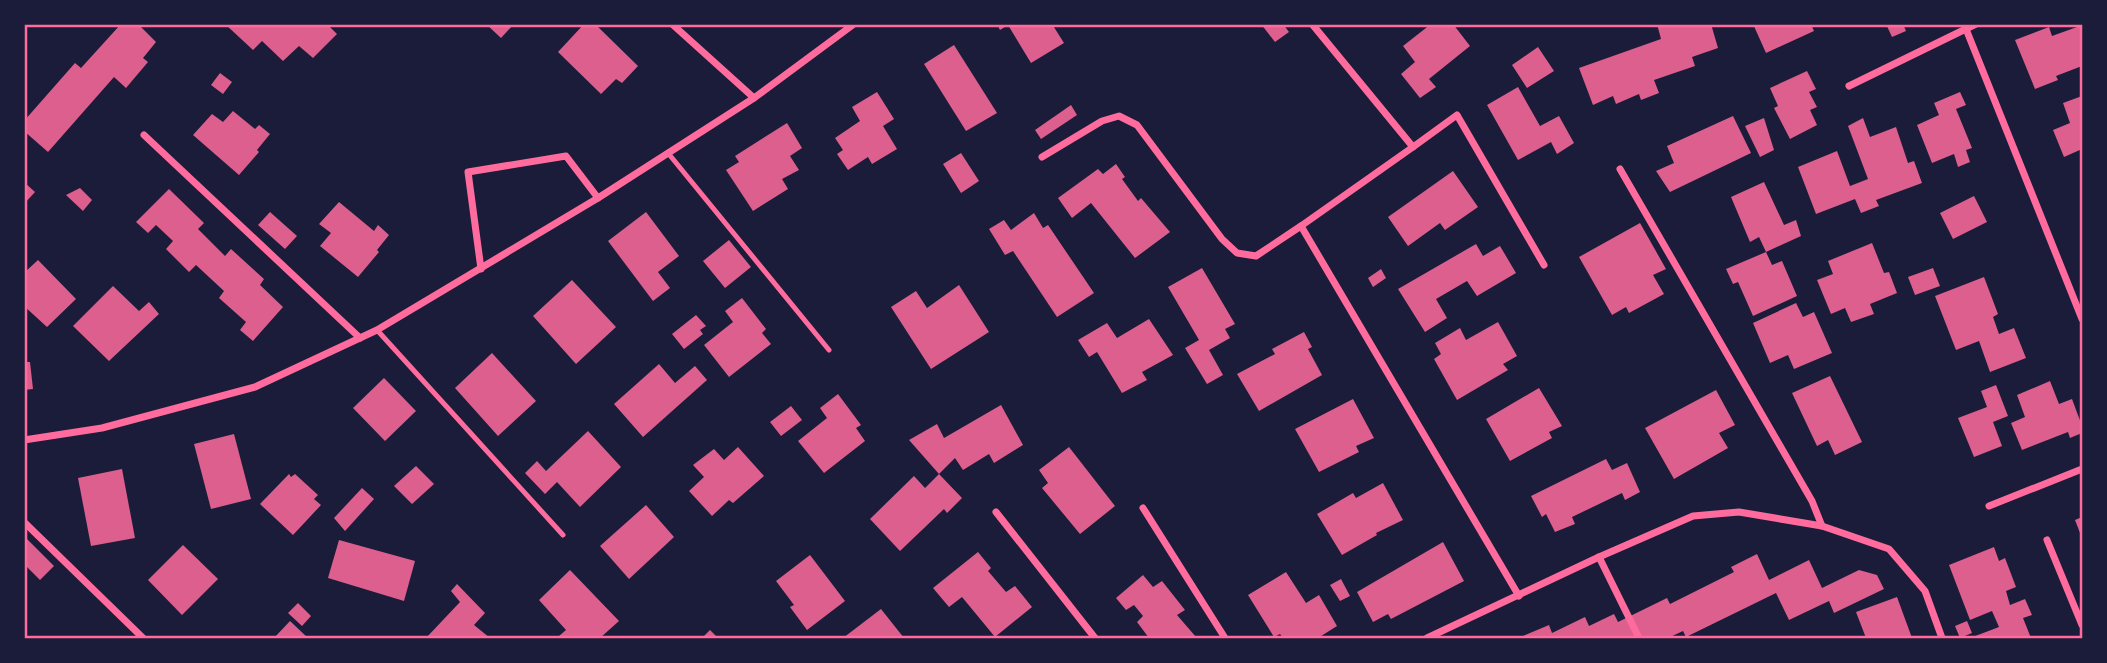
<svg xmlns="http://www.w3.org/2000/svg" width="2107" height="663" font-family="'IBM Plex Sans',sans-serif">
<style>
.building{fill:#dd5f8e}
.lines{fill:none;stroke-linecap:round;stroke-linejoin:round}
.service{stroke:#ff6b9d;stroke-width:5}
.minor{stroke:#ff6b9d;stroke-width:7}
.neatline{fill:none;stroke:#ff6b9d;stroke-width:2.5}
</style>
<rect width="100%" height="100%" fill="#1b1b3a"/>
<g class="building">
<polygon points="121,24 138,24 156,42 143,58 148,62 126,88 114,77 48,152 24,131 24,121 75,63 81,68"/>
<polygon points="225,24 327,24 337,34 313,58 299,46 283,61 262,41 253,50"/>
<polygon points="486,24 514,24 501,38"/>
<polygon points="584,24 595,24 638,66 622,83 616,79 601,94 558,52"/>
<polygon points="997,24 1052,24 1064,43 1031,63 1008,25 1000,30"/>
<polygon points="1261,24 1283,24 1289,32 1275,42"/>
<polygon points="1431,24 1453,24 1470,46 1429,79 1436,87 1420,98 1401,74 1415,62 1403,46"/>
<polygon points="1657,24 1711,24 1718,48 1692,57 1695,66 1654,80 1659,93 1641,100 1639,94 1616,104 1613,96 1593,105 1579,68 1661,39"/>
<polygon points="1753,24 1811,24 1814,31 1766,53"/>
<polygon points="1886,24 1903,24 1906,31 1892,37"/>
<polygon points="2076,24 2082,24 2082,66 2056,76 2058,80 2035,89 2015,40 2049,27 2052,36 2077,27"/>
<polygon points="954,45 997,113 966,131 924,64"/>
<polygon points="1538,47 1554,71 1527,88 1512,65"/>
<polygon points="1807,71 1816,89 1809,92 1817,107 1810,110 1817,125 1790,139 1774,108 1778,106 1770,88"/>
<polygon points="220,73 232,82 223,94 211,85"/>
<polygon points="1518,87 1540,126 1559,116 1574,143 1557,154 1551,142 1518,160 1487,105"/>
<polygon points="877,92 894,119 883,126 897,149 872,164 868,157 848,170 837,154 843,150 835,138 860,121 852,107"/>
<polygon points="1960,92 1966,105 1956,109 1972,148 1966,150 1970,162 1958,167 1954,154 1932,163 1917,125 1939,115 1934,103"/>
<polygon points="2082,96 2082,149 2064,157 2053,130 2070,123 2063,103"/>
<polygon points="1071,105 1077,115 1041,139 1035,130"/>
<polygon points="233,111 255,129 259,125 270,134 257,150 259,152 239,175 193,135 212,114 223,122"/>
<polygon points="1733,116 1751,153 1670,192 1656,171 1674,163 1667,146"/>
<polygon points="1764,118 1774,150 1760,157 1745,126"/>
<polygon points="1863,118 1870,137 1896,127 1908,163 1914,161 1922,183 1876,200 1879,206 1861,213 1855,199 1816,214 1798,167 1837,151 1850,186 1868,179 1848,126"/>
<polygon points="787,123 802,148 790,156 799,170 782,179 788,189 753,211 726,170 739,162 735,156"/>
<polygon points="961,153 979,181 961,193 943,164"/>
<polygon points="1116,164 1125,177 1122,179 1138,201 1141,198 1170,232 1135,258 1091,203 1072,218 1058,198 1098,169 1103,174"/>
<polygon points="1453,171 1478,207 1445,230 1440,223 1408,246 1388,217"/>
<polygon points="24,182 35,192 24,204"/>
<polygon points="1764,182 1784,225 1796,220 1801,236 1766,252 1759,237 1750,242 1731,197"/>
<polygon points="80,188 92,200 83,211 66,195"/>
<polygon points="169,189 204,223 198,229 225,256 231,249 264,279 260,285 283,307 253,341 240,330 246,322 219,298 224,291 196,265 189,272 166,249 173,241 156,225 148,233 136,222"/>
<polygon points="1974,196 1987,222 1953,239 1940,213"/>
<polygon points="339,202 374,231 378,225 389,235 377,250 379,252 358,277 320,246 331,233 319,224"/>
<polygon points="270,212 297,236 285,249 258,225"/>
<polygon points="646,212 679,256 658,272 670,288 653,301 608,241"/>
<polygon points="1034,213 1043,228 1048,225 1094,293 1057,317 1013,251 1005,255 989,229 1004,220 1011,230"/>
<polygon points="1640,223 1666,269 1653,275 1664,294 1629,313 1626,307 1612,315 1579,257"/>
<polygon points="729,240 751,267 725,288 703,261"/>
<polygon points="1872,243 1884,273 1889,272 1897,293 1870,304 1874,314 1851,322 1845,308 1831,314 1817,280 1833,274 1828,261"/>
<polygon points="1476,244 1483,256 1500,246 1516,273 1477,296 1467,281 1436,299 1447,318 1425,332 1398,289"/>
<polygon points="1766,252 1772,265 1782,261 1797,296 1753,316 1738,282 1733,284 1726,269"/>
<polygon points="38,260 76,299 47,327 24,306 24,273"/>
<polygon points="1202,268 1235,324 1225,329 1230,338 1209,350 1223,375 1207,384 1185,348 1199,340 1168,287"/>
<polygon points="1933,268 1940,286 1915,295 1908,277"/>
<polygon points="1381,269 1386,278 1373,287 1368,278"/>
<polygon points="1984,277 1998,314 1993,317 1999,334 2014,328 2026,358 1990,372 1979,341 1956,350 1935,296"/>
<polygon points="572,280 616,327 576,364 533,316"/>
<polygon points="959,285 989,332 931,369 891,307 916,291 927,308"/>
<polygon points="113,286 139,311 149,302 159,314 109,361 73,326"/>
<polygon points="742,298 766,329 762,333 771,344 729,377 704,345 733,322 725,311"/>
<polygon points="1796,303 1803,317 1814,312 1832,353 1794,369 1788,355 1770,363 1753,323"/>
<polygon points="696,315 706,326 700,330 703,334 684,349 672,334"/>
<polygon points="1149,319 1173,355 1142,372 1147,380 1122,393 1097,352 1089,357 1078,340 1107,323 1117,338"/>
<polygon points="1498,322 1517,356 1503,364 1508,370 1457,400 1434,359 1441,354 1435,343 1460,328 1466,340"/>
<polygon points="1304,332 1312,347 1308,349 1322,375 1259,411 1237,374 1275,354 1272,349"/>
<polygon points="492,353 536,401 498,436 455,388"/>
<polygon points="24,362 30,362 33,389 24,390"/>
<polygon points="659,364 675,383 695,366 707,380 643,437 614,404"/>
<polygon points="1830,376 1862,442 1835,455 1828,440 1817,446 1792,393"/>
<polygon points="384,378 416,411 385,441 353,408"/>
<polygon points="2050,381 2059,404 2072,399 2082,426 2082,433 2070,438 2068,432 2022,450 2011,423 2025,417 2017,395"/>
<polygon points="1996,385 2008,416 1993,422 2002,446 1974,457 1958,418 1987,407 1981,391"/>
<polygon points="1539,388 1562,426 1549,432 1552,438 1510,461 1486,419"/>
<polygon points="1716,390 1735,425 1719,433 1728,448 1674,479 1645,428"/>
<polygon points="838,394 861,425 856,428 865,441 824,473 798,441 827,418 820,408"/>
<polygon points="1353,399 1374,438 1356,446 1359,452 1319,472 1295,429"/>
<polygon points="1001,405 1023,445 994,463 989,454 963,470 955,458 939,474 909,440 937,424 944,438"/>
<polygon points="791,406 802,420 781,436 770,422"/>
<polygon points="588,431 621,467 580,507 557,482 545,494 525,473 537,461 546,471"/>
<polygon points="234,434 251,499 211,509 194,444"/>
<polygon points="738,447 764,476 733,503 729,500 712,516 689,491 704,477 693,465 714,449 724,460"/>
<polygon points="1069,447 1115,506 1080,534 1042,488 1048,483 1039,470"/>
<polygon points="1606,459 1612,470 1627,463 1640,492 1625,500 1622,493 1572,517 1575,524 1555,532 1546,514 1542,517 1531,496"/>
<polygon points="416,466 434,484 412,504 394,486"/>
<polygon points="122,469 135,538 91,546 78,478"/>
<polygon points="289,474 291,477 295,474 318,495 314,499 321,505 293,535 260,504"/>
<polygon points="939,474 962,498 947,513 944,509 900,551 870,519 914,476 925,488"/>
<polygon points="1383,483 1403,520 1376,533 1377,535 1342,555 1317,514 1353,493 1356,498"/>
<polygon points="362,488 374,499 345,531 334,518"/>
<polygon points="646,505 674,537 629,579 600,546"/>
<polygon points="2082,517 2082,538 2075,520"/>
<polygon points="26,538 54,566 40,580 24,564"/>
<polygon points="339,540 415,561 404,601 328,578"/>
<polygon points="1443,542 1464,581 1391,619 1388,614 1373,622 1357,592"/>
<polygon points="183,545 218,579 182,615 148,580"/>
<polygon points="1994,547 1999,561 2005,558 2016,587 2006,591 2010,605 2025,599 2032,615 2023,618 2031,638 1970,638 1999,627 1992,611 1970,620 1949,565"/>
<polygon points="978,552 991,568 988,571 1006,592 1015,586 1032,607 995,637 962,597 949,607 933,588"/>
<polygon points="1757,554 1769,580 1809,560 1822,588 1859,570 1877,575 1884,589 1834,613 1829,601 1789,620 1776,593 1686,637 1683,631 1668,638 1648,638 1647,636 1642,638 1518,638 1549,625 1552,633 1585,617 1589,626 1614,614 1618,622 1667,598 1670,604 1734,572 1731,567"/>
<polygon points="810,555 845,601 807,630 790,607 794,605 776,581"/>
<polygon points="570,570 619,621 600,638 561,638 559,636 566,630 539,600"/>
<polygon points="1286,572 1306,603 1319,595 1337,626 1318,638 1283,638 1280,634 1274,637 1248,595"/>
<polygon points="1143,575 1153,587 1162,581 1185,610 1177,615 1196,637 1149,638 1137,622 1143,616 1134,605 1126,610 1116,598"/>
<polygon points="1341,579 1350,596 1340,601 1330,585"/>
<polygon points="457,584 485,613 474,625 490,638 426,638 460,602 451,591"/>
<polygon points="1897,597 1912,638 1866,638 1856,612"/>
<polygon points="298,603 311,616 302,626 288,613"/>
<polygon points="881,609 904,638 843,638"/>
<polygon points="290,621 308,638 274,638"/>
<polygon points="1967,621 1972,633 1960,638 1955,626"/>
<polygon points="710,630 718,638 702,638"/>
</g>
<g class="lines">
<g class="service">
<polyline points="668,153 829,350"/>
<polyline points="377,330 563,535"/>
</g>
<g class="minor">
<polyline points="672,24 754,98"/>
<polyline points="1312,24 1413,147 1301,226 1519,596"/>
<polyline points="1966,29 2082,319"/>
<polyline points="1849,86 1976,24"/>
<polyline points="144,135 360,338"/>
<polyline points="1413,147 1457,115 1544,265"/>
<polyline points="1042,157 1102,121 1119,116 1137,125 1222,239 1237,253 1256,256 1301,226"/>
<polyline points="1620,169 1812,501 1822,526"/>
<polyline points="481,269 468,172 566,156 598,198"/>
<polyline points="24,440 102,428 255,387 377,330 598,198 754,98 854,24"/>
<polyline points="1989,506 2082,469"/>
<polyline points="1143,508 1225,638"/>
<polyline points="996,512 1095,638"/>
<polyline points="24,522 143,638"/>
<polyline points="2047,540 2082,625"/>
<polyline points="1599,557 1639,638"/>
<polyline points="1427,638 1599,557 1693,516 1739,512 1822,526 1889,549 1925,591 1942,638"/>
</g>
</g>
<rect width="2107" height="663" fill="none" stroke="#1b1b3a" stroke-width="52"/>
<rect x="26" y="26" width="2055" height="611" class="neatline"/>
</svg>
